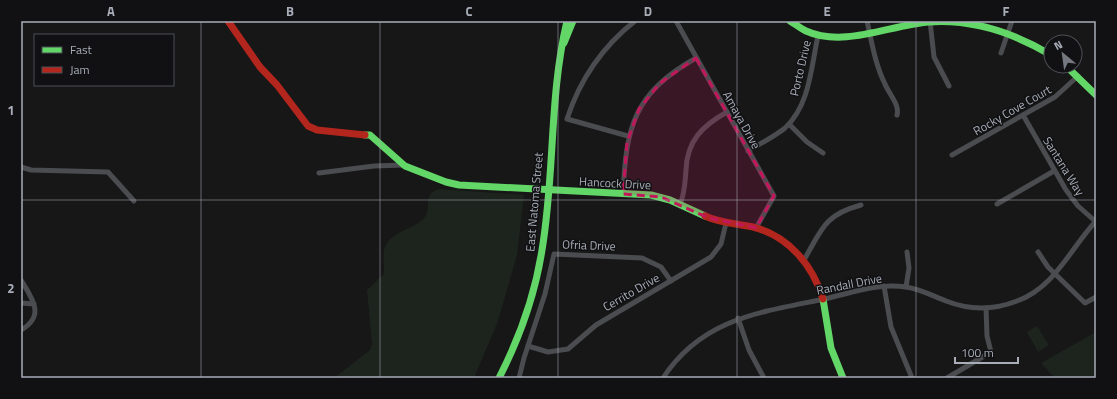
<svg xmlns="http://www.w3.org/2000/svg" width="1117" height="399" font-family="'Titillium Web',sans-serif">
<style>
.green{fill:#1d241e}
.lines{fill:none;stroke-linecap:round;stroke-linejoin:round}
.street{stroke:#4b4c50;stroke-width:5}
.fast{stroke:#63d668;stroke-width:7}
.jam{stroke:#b3261e;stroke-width:7}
.marked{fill:#c2185b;fill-opacity:0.2;stroke:#c2185b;stroke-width:3;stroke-dasharray:8 5;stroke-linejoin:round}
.grid{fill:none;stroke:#a8adb8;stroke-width:1;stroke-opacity:0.55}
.labels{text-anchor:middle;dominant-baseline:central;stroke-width:3;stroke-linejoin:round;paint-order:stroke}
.street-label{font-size:12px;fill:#a8adb8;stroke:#111113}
.neatline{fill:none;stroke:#a8adb8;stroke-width:1.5}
.grid-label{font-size:13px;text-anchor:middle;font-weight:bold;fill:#a8adb8}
</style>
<rect width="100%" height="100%" fill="#171717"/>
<g class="green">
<path d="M 439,189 L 524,195 L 517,255 L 498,321 L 474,378 L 334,378 L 370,350 L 372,344 L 367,290 L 384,274 C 385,265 381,251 387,243 C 396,230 417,228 425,217 C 432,206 422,194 439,189 Z"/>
<polygon points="1037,326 1049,345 1038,352 1027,332"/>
<polygon points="1096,332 1096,378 1055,378 1041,363"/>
</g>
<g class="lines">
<g class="street">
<polyline points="676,21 774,196 756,228"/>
<path d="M 867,21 C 872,43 875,64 885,84 C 889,94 900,105 897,115"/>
<polyline points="930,21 934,57 949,86"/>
<polyline points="1001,53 1012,21"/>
<polyline points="1023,115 1066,190 1078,206 1095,221"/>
<polyline points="789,124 807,142 823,153"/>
<path d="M 628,136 L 567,119 C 580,79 602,47 635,21"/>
<path d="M 748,151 C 761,143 774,137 785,128 C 810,105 811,67 818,36"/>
<polyline points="952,155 1055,97 1078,76"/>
<polyline points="21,167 31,170 108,172 134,201"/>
<polyline points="319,173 374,166 404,165"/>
<path d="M 623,194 C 626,126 634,93 696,58"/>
<path d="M 680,204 C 685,193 685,182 686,170 C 687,141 702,126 727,112"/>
<polyline points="997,204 1054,171"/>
<polyline points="1038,252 1048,267 1085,303 1096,297"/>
<path d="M 804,260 C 822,229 824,215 861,205"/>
<path d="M 21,280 C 32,298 46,316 21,330"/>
<polyline points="884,286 891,327 912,378"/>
<polyline points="906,287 909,268 907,252"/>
<polyline points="21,303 34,304"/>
<polyline points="738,318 749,350 764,378"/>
<polyline points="528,346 548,352 568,349 596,325 711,257 721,244 726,223"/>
<polyline points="519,378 524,358 545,294 554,254 642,258 661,267 671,281"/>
<path d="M 663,378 C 703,317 763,312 829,298 C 854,292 879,283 906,287 C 920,289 933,296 946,301 C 969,310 994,310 1017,301 C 1055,287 1070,249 1096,221"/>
<polyline points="947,378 991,352 987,336 986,308"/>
</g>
<g class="fast">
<path d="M 790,21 C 795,24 800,28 806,31 C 844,48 890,25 929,22 C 972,19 1014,33 1051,55"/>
<polyline points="564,43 573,21"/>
<polyline points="1066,66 1096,95"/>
<polyline points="365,135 370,135 405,166 446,182 459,185 651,195 670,200 705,216"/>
<polyline points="823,299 831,348 843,378"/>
<path d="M 499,378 C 520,337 535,295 542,250 C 555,174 549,96 567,21"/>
</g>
<g class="jam">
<polyline points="228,21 260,67 277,85 308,126 317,130 365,135"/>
<path d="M 705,216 C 720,223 738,224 753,227 C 789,236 813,266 823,299"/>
</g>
</g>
<path class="marked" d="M 696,58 L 774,196 L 756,228 L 709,218 L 661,197 L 623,194 L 627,142 L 639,109 L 660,83 Z"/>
<path class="grid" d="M 201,21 L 201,378M 380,21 L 380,378M 558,21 L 558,378M 737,21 L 737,378M 916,21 L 916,378M 21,200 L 1096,200"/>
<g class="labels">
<g class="street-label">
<text transform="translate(800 68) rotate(-77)">Porto Drive</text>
<text transform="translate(1012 110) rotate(-30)">Rocky Cove Court</text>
<text transform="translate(742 120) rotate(61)">Amaya Drive</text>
<text transform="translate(1064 166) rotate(58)">Santana Way</text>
<text transform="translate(615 183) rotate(3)">Hancock Drive</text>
<text transform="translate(534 202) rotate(-85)">East Natoma Street</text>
<text transform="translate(589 245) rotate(2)">Ofria Drive</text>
<text transform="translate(849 284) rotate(-11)">Randall Drive</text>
<text transform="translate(631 292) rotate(-30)">Cerrito Drive</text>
</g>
</g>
<rect width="1117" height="399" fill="none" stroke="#111113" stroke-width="44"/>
<rect x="34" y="34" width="140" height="52" fill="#111113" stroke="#4d4f55"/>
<rect x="42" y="47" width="20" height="6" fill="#63d668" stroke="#4d4f55"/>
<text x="70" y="54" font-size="12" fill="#a8adb8">Fast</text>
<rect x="42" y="67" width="20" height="6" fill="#b3261e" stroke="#4d4f55"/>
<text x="70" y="74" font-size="12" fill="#a8adb8">Jam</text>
<g transform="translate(1063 54) rotate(331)"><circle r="19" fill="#111113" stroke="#4d4f55"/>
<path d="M0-3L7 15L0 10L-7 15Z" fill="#757880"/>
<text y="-6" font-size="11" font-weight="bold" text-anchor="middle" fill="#a8adb8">N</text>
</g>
<path d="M955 357v6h63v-6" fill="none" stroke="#a8adb8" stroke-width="2"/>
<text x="961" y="357" font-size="12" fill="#a8adb8" stroke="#111113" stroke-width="3" paint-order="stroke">100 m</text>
<rect x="22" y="22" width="1073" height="355" class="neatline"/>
<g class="grid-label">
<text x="111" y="16">A</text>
<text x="290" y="16">B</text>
<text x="469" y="16">C</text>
<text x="648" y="16">D</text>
<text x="827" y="16">E</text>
<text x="1006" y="16">F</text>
<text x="11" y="115">1</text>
<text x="11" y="293">2</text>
</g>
</svg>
